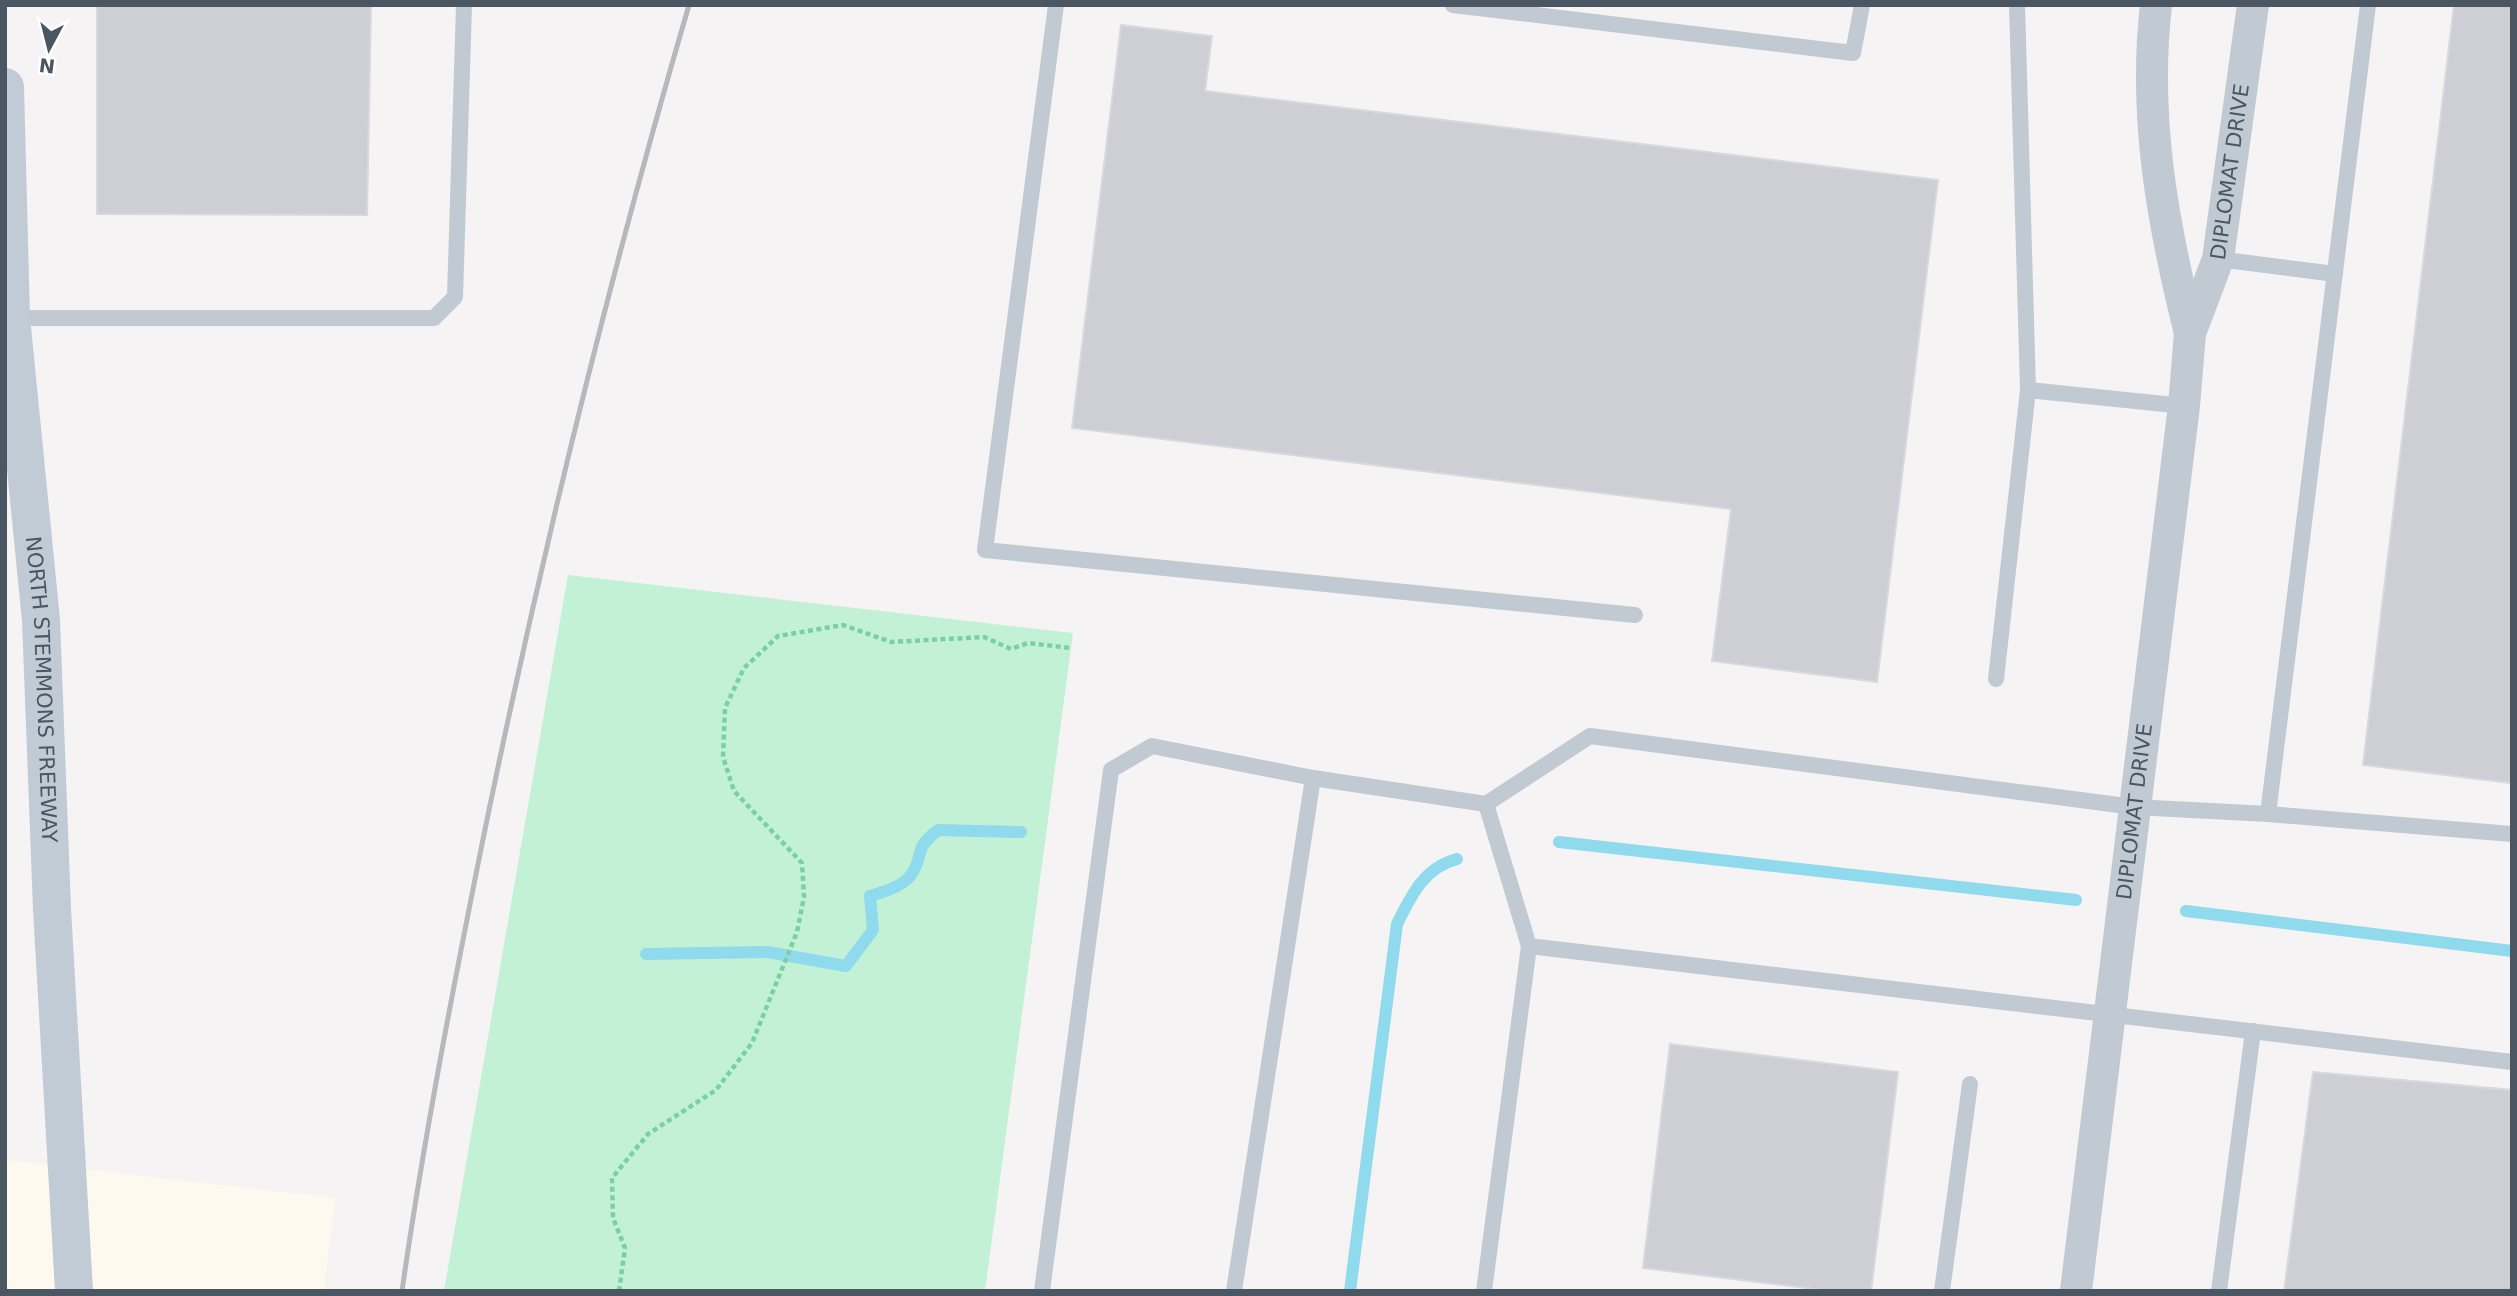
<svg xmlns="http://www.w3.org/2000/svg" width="2517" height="1296" font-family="'DejaVu Sans',sans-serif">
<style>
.commercial{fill:#fdf9ef}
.green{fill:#c3f1d5}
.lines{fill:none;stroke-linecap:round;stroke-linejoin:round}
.stream{stroke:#90daee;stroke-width:12}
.building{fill:#cdcfd5;stroke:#d7d9de;stroke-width:2}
.path{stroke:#7ad0a6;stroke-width:4.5;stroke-dasharray:5 3.5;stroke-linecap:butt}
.service{stroke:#c1cad2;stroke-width:16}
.minor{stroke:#c1cad2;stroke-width:32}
.secondary{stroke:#c1cbd6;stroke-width:38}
.rail{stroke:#b5b8bd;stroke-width:5}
.labels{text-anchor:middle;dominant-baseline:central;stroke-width:7;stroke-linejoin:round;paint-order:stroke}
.street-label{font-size:21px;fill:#4a5661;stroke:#fff}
</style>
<rect width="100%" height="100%" fill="#f5f3f3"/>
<polygon class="commercial" points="5,1160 335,1198 324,1291 5,1291"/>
<polygon class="green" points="568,575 1073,633 985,1291 444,1291"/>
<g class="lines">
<g class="stream">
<polyline points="1559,842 2076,900"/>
<polyline points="2186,911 2512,951"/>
<path d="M 646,954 L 767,952 L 846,966 L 873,930 L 870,896 C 885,891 904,887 913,872 C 925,851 913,850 938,830 L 1021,832"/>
<path d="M 1350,1291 L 1397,924 C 1412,894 1424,868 1457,859"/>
</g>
</g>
<g class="building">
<polygon points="97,5 371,5 367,215 97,214"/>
<polygon points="2454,5 2512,5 2512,783 2363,765"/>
<polygon points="1121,25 1212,36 1205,91 1938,180 1877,682 1712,661 1731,509 1072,428"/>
<polygon points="1670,1044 1898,1072 1871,1291 1832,1291 1643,1268"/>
<polygon points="2313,1072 2512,1090 2512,1291 2284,1291"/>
</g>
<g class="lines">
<polyline class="path" points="619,1291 625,1248 613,1218 612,1178 648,1134 716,1090 752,1043 797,932 804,897 802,863 734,791 723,757 725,708 744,668 778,636 843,625 891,642 984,637 1011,649 1028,643 1070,648"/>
<g class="service">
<polyline points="1056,5 985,550 1635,615"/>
<polyline points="1453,5 1853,53 1862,5"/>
<polyline points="2017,5 2028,390 2184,406"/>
<polyline points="2218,259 2335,274"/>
<polyline points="11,318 434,318 455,297 464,5"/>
<polyline points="1996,679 2028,390"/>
<polyline points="2268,814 2368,5"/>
<polyline points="2512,834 2268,814 2134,807 1590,736 1486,804 1529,946 2512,1062"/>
<polyline points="1042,1291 1111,770 1152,746 1313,778 1486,804"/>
<polyline points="1234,1291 1313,778"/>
<polyline points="1484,1291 1529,946"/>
<polyline points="1942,1291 1970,1084"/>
<polyline points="2219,1291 2253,1031"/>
</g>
<g class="minor">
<path d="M 2156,5 C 2143,118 2163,225 2190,333"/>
<path id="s1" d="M 2076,1291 L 2184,406 L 2190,333 L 2218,259 L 2253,5"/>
</g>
<path class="secondary" id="s2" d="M 5,87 L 11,318 L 41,620 L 52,909 L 74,1291"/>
<path class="rail" d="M 402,1291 C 423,1144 451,999 480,854 C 538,568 607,285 689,5"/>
</g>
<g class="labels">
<g class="street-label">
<text stroke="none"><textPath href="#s1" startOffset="1132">DIPLOMAT DRIVE</textPath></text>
<text stroke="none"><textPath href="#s2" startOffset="604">NORTH STEMMONS FREEWAY</textPath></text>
<text stroke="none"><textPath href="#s1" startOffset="483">DIPLOMAT DRIVE</textPath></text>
</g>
</g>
<rect width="2517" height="1296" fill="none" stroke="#4a5661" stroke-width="14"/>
<g transform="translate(49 49) rotate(187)" stroke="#ffffff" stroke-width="5" paint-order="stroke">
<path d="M0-5L12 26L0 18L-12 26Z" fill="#4a5661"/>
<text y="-10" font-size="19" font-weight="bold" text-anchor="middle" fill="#4a5661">N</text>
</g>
</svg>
